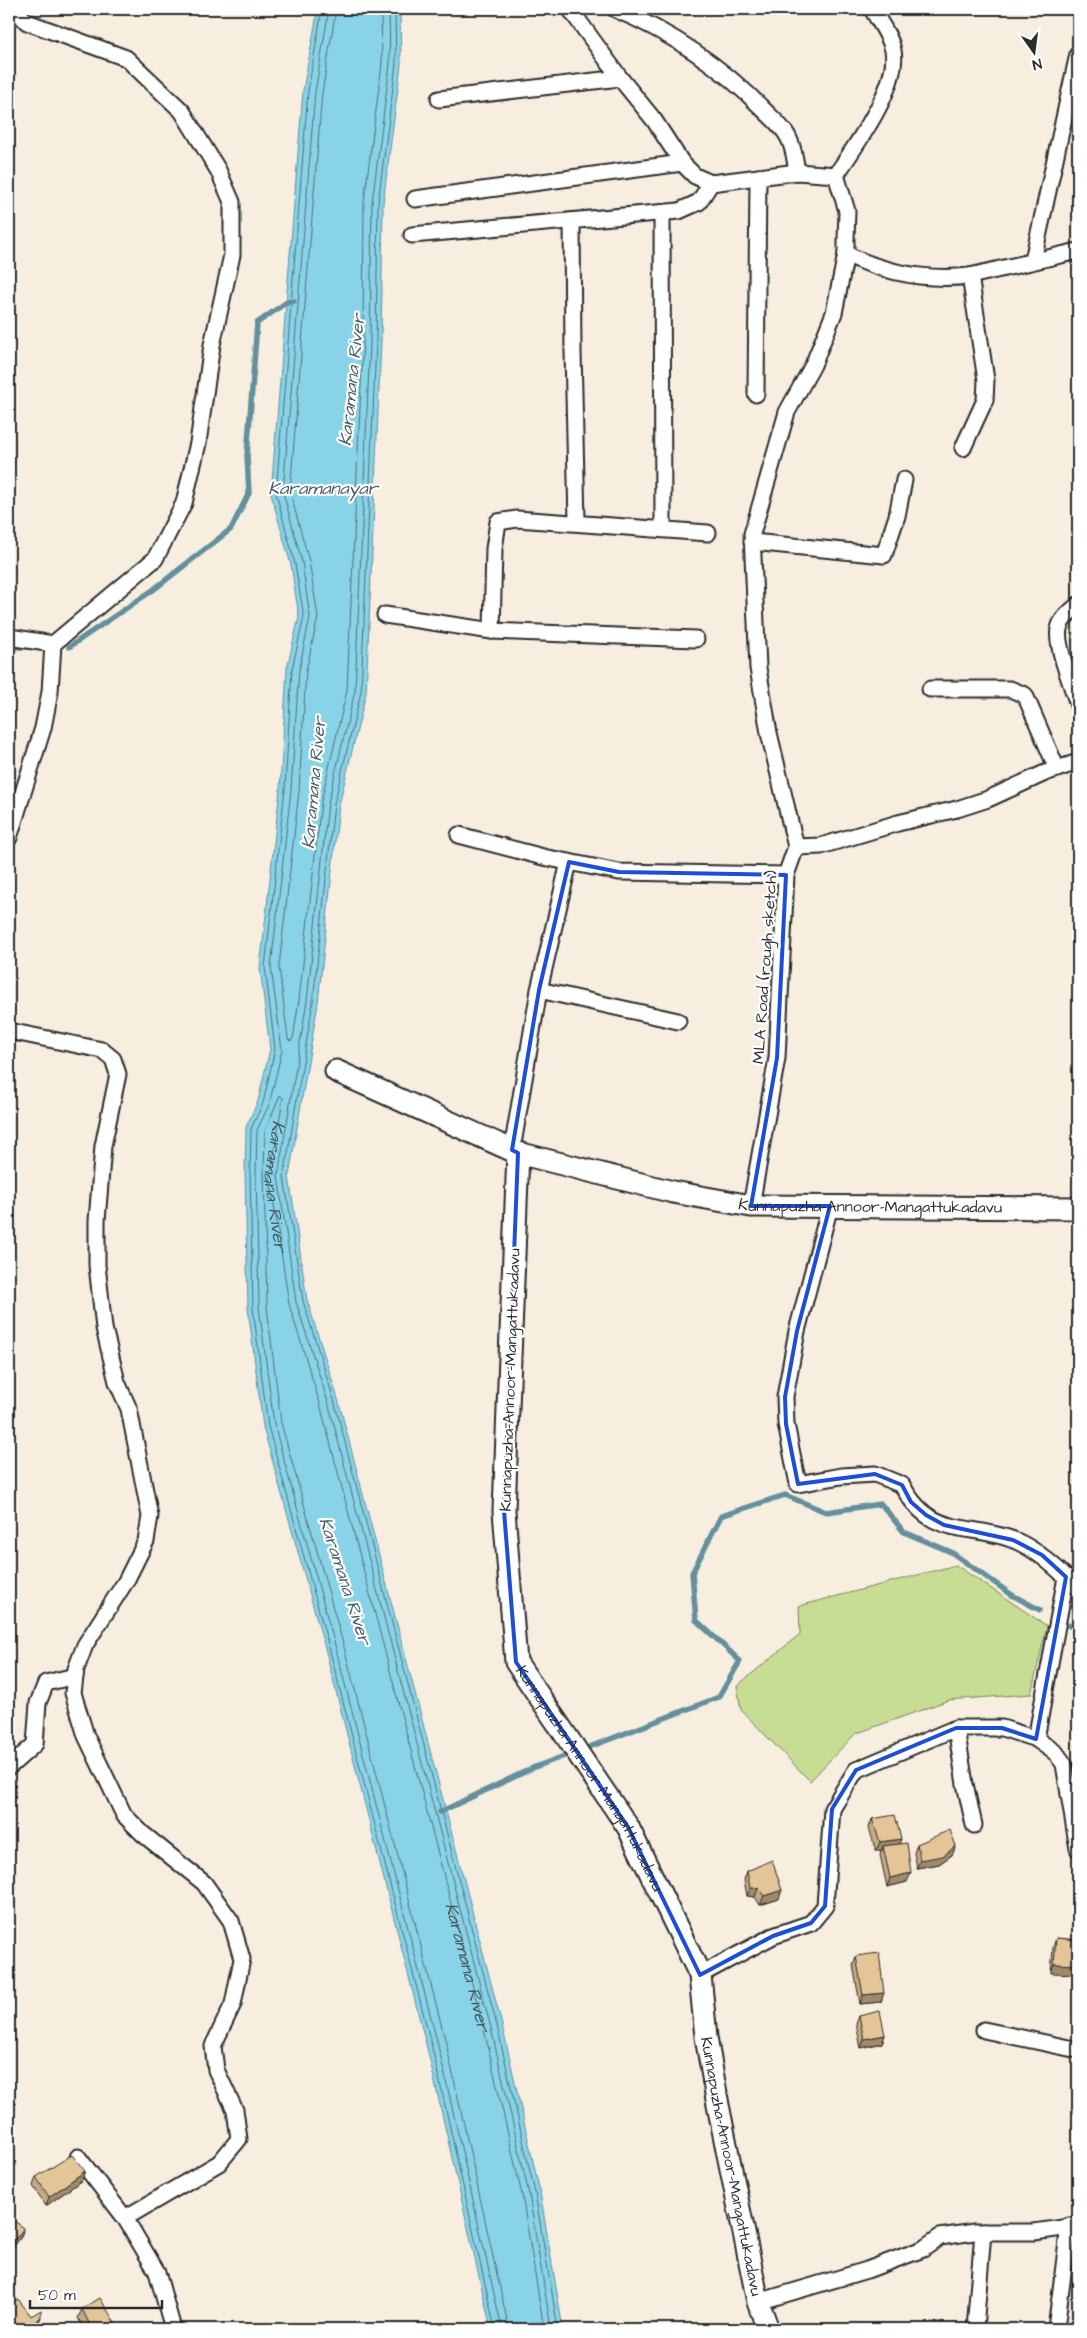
<svg xmlns="http://www.w3.org/2000/svg" width="1087" height="2338" font-family="'Architects Daughter',sans-serif">
<style>
.green{fill:#c6dd93;stroke:#78845f}
.water{fill:#88d3e8;stroke:#63909c}
.lines{fill:none;stroke-linecap:round;stroke-linejoin:round}
.shore{stroke:#506e77;stroke-width:1}
.stream{stroke:#63909c;stroke-width:5.5}
.street-casing{stroke:#2b2b2b;stroke-width:19}
.secondary-casing{stroke:#2b2b2b;stroke-width:25}
.street{stroke:#fff;stroke-width:15}
.secondary{stroke:#fff;stroke-width:21}
.wall{fill:#c4a982;stroke:#2b2b2b}
.shaded-wall{fill:#a08a6a;stroke:#2b2b2b}
.building{fill:#e4c597;stroke:#2b2b2b}
.marked{fill:none;stroke:#1d4ed8;stroke-width:4;stroke-linejoin:round}
.labels{text-anchor:middle;dominant-baseline:central;stroke-width:4.5;stroke-linejoin:round;paint-order:stroke}
.street-label{font-size:16px;fill:#2b2b2b;stroke:#fff}
.water-label{font-size:18px;font-style:italic;fill:#475d64;stroke:#fff}
</style>
<rect width="100%" height="100%" fill="#f7eee0"/>
<filter id="ink" filterUnits="userSpaceOnUse"><feTurbulence type="fractalNoise" baseFrequency=".02" numOctaves="2"/><feDisplacementMap in="SourceGraphic" scale="10" xChannelSelector="R" yChannelSelector="G"/><feConvolveMatrix kernelMatrix="1 2 1 2 8 2 1 2 1" color-interpolation-filters="sRGB"/></filter>
<g filter="url(#ink)">
<polygon class="green" points="956,1565 1047,1626 1031,1694 949,1700 855,1734 810,1781 741,1710 737,1686 800,1634 799,1606"/>
<polygon class="water" points="318,9 400,9 401,65 383,203 381,342 366,693 339,805 318,1003 289,1176 307,1300 338,1399 502,2025 540,2192 563,2329 491,2329 427,2048 326,1652 263,1427 248,1308 245,1172 246,1127 258,1101 270,1049 260,968 280,789 287,668 299,617 291,565 271,494 303,90"/>
<g class="lines">
<g class="shore">
<polyline points="322,9 308,91 276,493 295,564 304,617 292,669 285,789 265,967 275,1049 263,1103 251,1129 250,1172 253,1308 268,1426 330,1651 432,2047 495,2329"/>
<polyline points="329,9 315,92 283,492 302,562 310,617 299,670 291,790 271,967 282,1050 269,1105 257,1130 256,1172 259,1307 274,1424 336,1649 438,2045 502,2329"/>
<polyline points="336,9 322,93 290,492 309,561 318,617 306,671 299,791 279,967 288,1039 290,1041 293,1039 299,1000 321,802 347,690 363,342 364,202 382,64 381,9"/>
<polyline points="389,9 390,64 372,203 370,342 355,691 328,803 307,1001 278,1176 296,1302 328,1402 491,2028 529,2194 551,2329"/>
<polyline points="395,9 396,64 378,203 376,342 361,692 334,804 313,1002 284,1176 303,1301 334,1400 497,2026 535,2193 558,2329"/>
<path id="s1" d="M 509,2329 L 446,2043 L 344,1647 L 281,1423 L 267,1307 L 264,1172 L 265,1131 L 280,1095 L 283,1098 L 270,1178 L 289,1304 L 320,1404 L 484,2029 L 522,2195 L 544,2329"/>
</g>
<g class="stream">
<polyline points="9,647 29,647"/>
<polyline points="69,647 153,590 231,529 249,493 247,456 257,323 287,302 294,301"/>
<polyline points="1068,1625 1078,1630"/>
<polyline points="587,1748 719,1697 740,1661 696,1620 692,1573 721,1516 785,1495 826,1512 881,1504 904,1532 951,1552 1012,1595 1040,1610"/>
<polyline points="440,1812 535,1767 567,1755"/>
</g>
<defs>
<g id="street">
<polyline points="570,9 620,78 654,120 682,163 695,176 711,183 797,172 836,175 847,211 846,239 846,254 834,313 813,365 787,412 752,534 758,668 769,733 796,847 786,875 777,1058 751,1206"/>
<path d="M 615,9 C 672,33 721,66 764,110 C 771,117 779,124 785,132 C 793,143 795,159 797,172"/>
<polyline points="439,99 620,78"/>
<path d="M 836,175 C 855,146 900,86 893,50 C 890,35 879,22 872,9"/>
<polyline points="415,199 682,163"/>
<polyline points="662,213 663,528"/>
<polyline points="572,221 573,351 577,522"/>
<polyline points="412,235 679,211 699,202 711,183"/>
<path d="M 846,254 C 885,273 926,281 970,276 L 1078,251"/>
<polyline points="1033,260 1078,54"/>
<polyline points="756,394 758,177"/>
<polyline points="963,448 985,400 986,380 970,276"/>
<polyline points="752,542 884,555 897,516 904,480"/>
<path d="M 1078,605 C 1070,612 1061,619 1059,629 C 1055,645 1073,688 1078,705"/>
<polyline points="385,615 492,631 696,639"/>
<polyline points="492,631 494,549 498,522 517,519 708,533"/>
<polyline points="9,637 53,644"/>
<polyline points="930,689 1010,689 1025,695 1057,769"/>
<polyline points="459,835 543,857 619,872 786,875"/>
<polyline points="9,838 43,728 50,692 53,644 155,559 184,503 198,443 212,345 232,255 232,202 218,170 182,111 126,58 27,22 14,9"/>
<polyline points="796,847 821,846 898,823 957,809 988,799 1045,773 1078,762"/>
<polyline points="539,990 569,862"/>
<polyline points="9,1031 102,1050 113,1059 118,1074 103,1146 97,1221 97,1265 104,1328 117,1382 129,1409 150,1516 146,1541 126,1581 85,1645 76,1669 73,1693 86,1736 124,1815 143,1834 204,1883 231,1921 242,1959 233,2004 213,2046 216,2070 235,2110 239,2139 219,2163 125,2218 157,2272 173,2329"/>
<polyline points="512,1150 539,990 678,1021"/>
<path d="M 830,1206 L 797,1331 L 785,1397 L 786,1424 L 798,1484 L 841,1476 L 875,1474 L 902,1485 C 931,1539 966,1522 1014,1540 C 1040,1551 1058,1570 1078,1588"/>
<polyline points="956,1728 965,1784 974,1825"/>
<polyline points="1036,1739 1056,1753 1064,1764 1078,1849"/>
<polyline points="9,1767 35,1744 38,1703 46,1683 75,1676"/>
<polyline points="700,1975 773,1936 811,1923 825,1906 832,1809 856,1770 956,1728 1002,1728 1036,1739 1066,1577"/>
<polyline points="984,2030 1078,2050"/>
<polyline points="78,2157 125,2218"/>
<polyline points="758,2302 867,2270 923,2249 940,2237 974,2232 1034,2232 1078,2226"/>
<polyline points="975,2329 983,2232"/>
<polyline points="1056,2329 1069,2226"/>
</g>
<g id="secondary">
<path id="s2" d="M 336,1071 L 518,1153 L 673,1192 L 751,1206 L 1078,1208"/>
<path id="s3" d="M 518,1153 L 504,1511 L 516,1662 L 628,1827 L 700,1975 L 706,2037 L 718,2105 L 758,2302 L 768,2329"/>
</g>
</defs>
<use href="#street" class="street-casing"/>
<use href="#secondary" class="secondary-casing"/>
<use href="#street" class="street"/>
<use href="#secondary" class="secondary"/>
</g>
<g class="wall">
<polygon points="872,1819 899,1844 907,1882 887,1887 880,1855 882,1850 876,1851 869,1828"/>
<polygon points="917,1844 956,1846 952,1855 939,1864 917,1868 914,1853"/>
<polygon points="747,1871 779,1899 760,1905 755,1897 747,1896 744,1880"/>
<polygon points="1056,1938 1078,1940 1051,1973 1053,1947"/>
<polygon points="856,1956 881,2002 860,2004 853,1965"/>
<polygon points="859,2016 885,2035 882,2043 861,2048 856,2024"/>
<polygon points="36,2177 82,2180 46,2206 33,2186"/>
<polygon points="9,2217 21,2237 11,2250 9,2248"/>
<polygon points="9,2306 38,2326 34,2329 9,2329"/>
<polygon points="82,2309 115,2323 113,2329 84,2329 78,2318"/>
</g>
<g class="shaded-wall">
<polygon points="901,1839 898,1847 883,1846 882,1850 876,1851 880,1842"/>
<polygon points="956,1846 952,1855 939,1864 917,1868 920,1860"/>
<polygon points="911,1873 907,1882 887,1887 890,1878"/>
<polygon points="750,1888 758,1888 755,1897 747,1896"/>
<polygon points="782,1890 779,1899 760,1905 764,1896"/>
<polygon points="1054,1964 1078,1965 1078,1974 1051,1973"/>
<polygon points="884,1993 881,2002 860,2004 863,1995"/>
<polygon points="885,2035 882,2043 861,2048 864,2039"/>
<polygon points="85,2171 82,2180 46,2206 49,2197"/>
<polygon points="24,2228 21,2237 11,2250 14,2241"/>
<polygon points="15,2292 12,2301 9,2303 9,2297"/>
<polygon points="41,2317 38,2326 34,2329 27,2329"/>
<polygon points="115,2323 113,2329 105,2329"/>
</g>
<g class="building">
<polygon points="895,1815 901,1839 880,1842 872,1819"/>
<polygon points="950,1830 956,1846 943,1856 920,1860 917,1844"/>
<polygon points="907,1843 911,1873 890,1878 883,1846"/>
<polygon points="772,1860 782,1890 764,1896 758,1888 750,1888 747,1871"/>
<polygon points="1056,1938 1078,1940 1078,1965 1054,1964"/>
<polygon points="879,1953 884,1993 863,1995 856,1956"/>
<polygon points="880,2011 885,2035 864,2039 859,2016"/>
<polygon points="72,2155 85,2171 49,2197 36,2177"/>
<polygon points="9,2217 24,2228 14,2241 9,2236"/>
<polygon points="9,2286 15,2292 9,2297"/>
<polygon points="100,2298 115,2323 105,2329 92,2329 82,2309"/>
<polygon points="18,2299 31,2316 41,2310 41,2317 27,2329 20,2329 9,2319 9,2306"/>
<polygon points="45,2325 48,2329 39,2329"/>
</g>
</g>
<path class="marked" d="M 569,862 L 619,872 L 786,875 L 777,1058 L 751,1206 L 830,1206 L 797,1331 L 785,1397 L 786,1424 L 798,1484 L 875,1474 L 902,1485 L 911,1502 L 926,1515 L 944,1525 L 1013,1540 L 1042,1555 L 1066,1577 L 1036,1739 L 1002,1728 L 956,1728 L 856,1770 L 832,1809 L 825,1906 L 811,1923 L 773,1936 L 700,1975 L 628,1827 L 516,1662 L 504,1511 L 518,1153 L 512,1150 L 539,990 Z"/>
<g class="labels">
<g class="street-label">
<text transform="translate(765 967) rotate(-86)">MLA Road (rough sketch)</text>
<text stroke="none"><textPath href="#s2" startOffset="558">Kunnapuzha-Annoor-Mangattukadavu</textPath></text>
<text transform="translate(510 1380) rotate(-88)">Kunnapuzha-Annoor-Mangattukadavu</text>
<text stroke="none"><textPath href="#s3" startOffset="648">Kunnapuzha-Annoor-Mangattukadavu</textPath></text>
<text stroke="none"><textPath href="#s3" startOffset="1068">Kunnapuzha-Annoor-Mangattukadavu</textPath></text>
</g>
<g class="water-label">
<text transform="translate(352 380) rotate(-84)">Karamana River</text>
<text x="323" y="488">Karamanayar</text>
<text transform="translate(314 783) rotate(-85)">Karamana River</text>
<text stroke="none"><textPath href="#s1" startOffset="1360">Karamana River</textPath></text>
<text transform="translate(345 1581) rotate(72)">Karamana River</text>
<text stroke="none"><textPath href="#s1" startOffset="2166">Karamana River</textPath></text>
</g>
</g>
<rect width="1087" height="2338" fill="none" stroke="#fff" stroke-width="30"/>
<rect x="15" y="15" width="1057" height="2308" fill="none" stroke="#2b2b2b" stroke-width="2" filter="url(#ink)"/>
<g transform="translate(1034 52) rotate(166)" stroke="#ffffff" stroke-width="4" paint-order="stroke">
<path d="M0-4L9 19L0 12L-9 19Z" fill="#2b2b2b"/>
<text y="-8" font-size="14" font-weight="bold" text-anchor="middle" fill="#2b2b2b">N</text>
</g>
<path d="M30 2300v8h132v-8" fill="none" stroke="#2b2b2b" stroke-width="2.5"/>
<text x="38" y="2300" font-size="15" fill="#2b2b2b" stroke="#ffffff" stroke-width="4" paint-order="stroke">50 m</text>
</svg>
